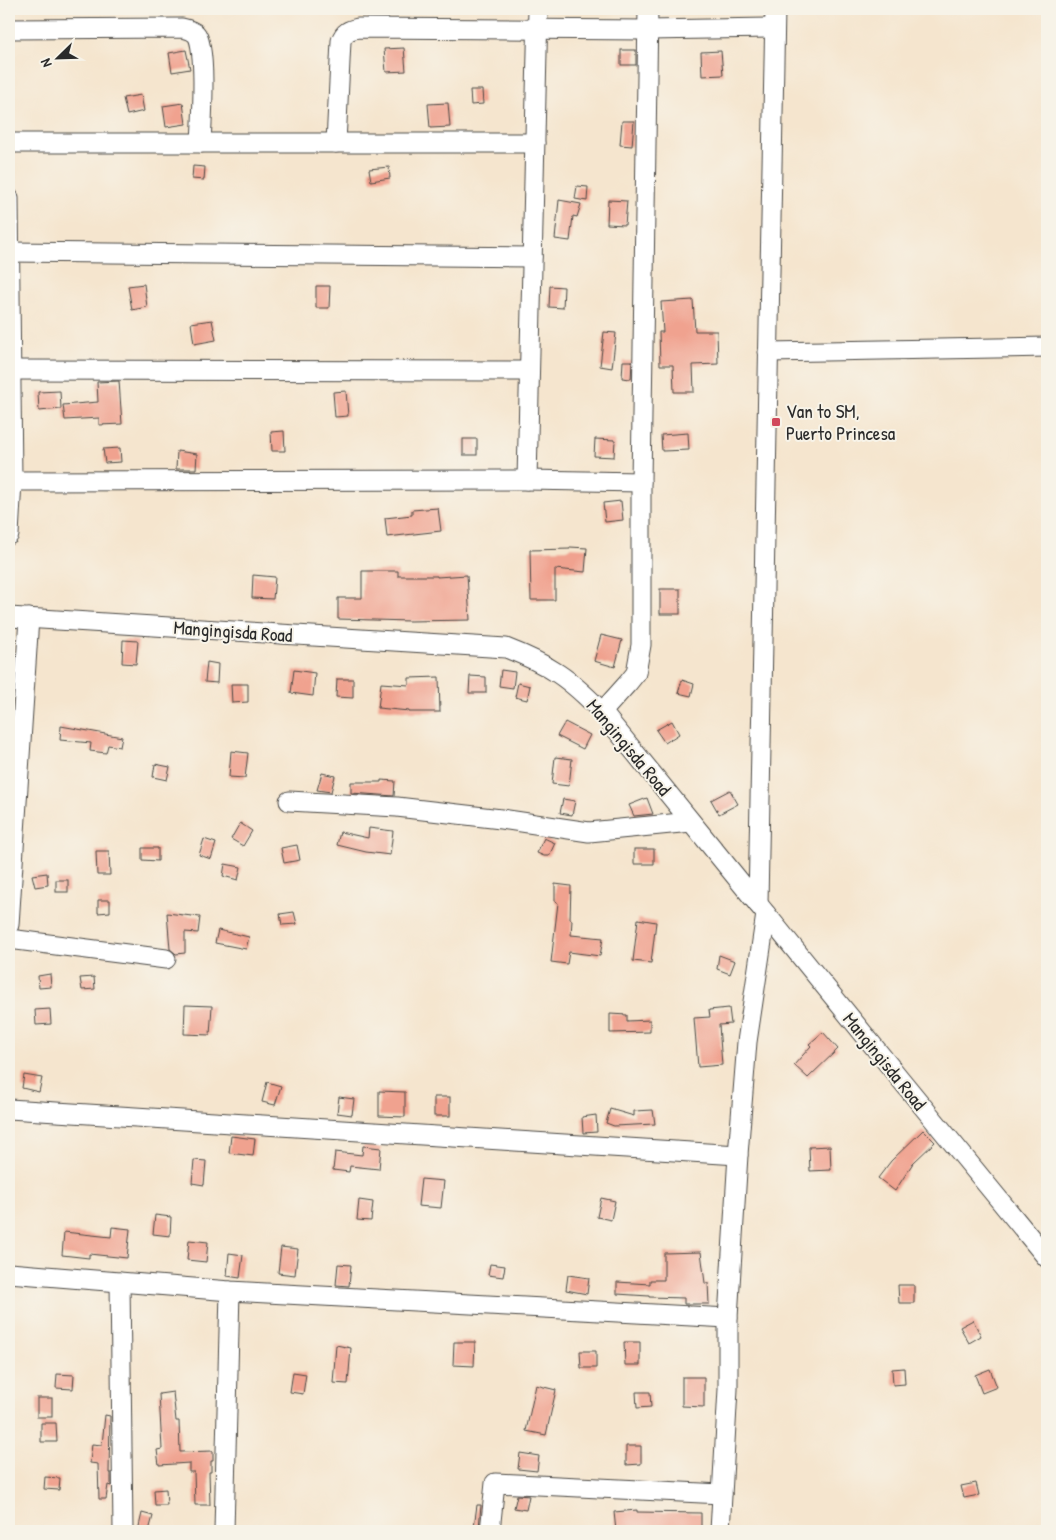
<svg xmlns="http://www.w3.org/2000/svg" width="1056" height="1540" font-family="'Patrick Hand',sans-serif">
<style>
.building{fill:#f0a28f}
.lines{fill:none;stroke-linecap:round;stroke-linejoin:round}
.minor-casing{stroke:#494743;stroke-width:21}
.minor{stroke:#fff;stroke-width:19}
.poi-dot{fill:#d1495b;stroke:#f7f3e8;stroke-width:2}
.labels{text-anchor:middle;stroke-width:4;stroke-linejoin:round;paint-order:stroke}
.poi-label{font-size:19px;fill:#2b2b2b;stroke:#f7f3e8;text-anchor:start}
.street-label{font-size:19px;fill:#2b2b2b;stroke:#f7f3e8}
</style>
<rect width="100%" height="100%" fill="#f7f3e8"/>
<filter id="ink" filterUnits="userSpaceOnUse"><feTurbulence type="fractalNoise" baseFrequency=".02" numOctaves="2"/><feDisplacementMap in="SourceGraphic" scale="10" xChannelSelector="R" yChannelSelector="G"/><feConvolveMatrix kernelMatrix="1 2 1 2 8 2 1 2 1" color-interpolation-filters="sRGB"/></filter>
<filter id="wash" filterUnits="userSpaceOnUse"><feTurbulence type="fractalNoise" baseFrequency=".0096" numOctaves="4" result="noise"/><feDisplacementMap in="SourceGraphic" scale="20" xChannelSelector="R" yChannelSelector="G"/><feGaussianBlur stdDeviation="1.12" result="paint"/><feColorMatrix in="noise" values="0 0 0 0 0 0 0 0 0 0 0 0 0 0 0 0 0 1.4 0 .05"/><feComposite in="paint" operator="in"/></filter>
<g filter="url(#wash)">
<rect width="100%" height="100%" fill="#f5e5ce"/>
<g id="blocks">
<g class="building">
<path d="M404 48 406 71 386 72 384 49Z"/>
<path d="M186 50 190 69 172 72 169 53Z"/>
<rect x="621" y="50" width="15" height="15"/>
<path d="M721 51 723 75 702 76 701 52Z"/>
<path d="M470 90H482L483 104 471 105Z"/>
<path d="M141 95 144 111 127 115 123 98Z"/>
<path d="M183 103 186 124 166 127 163 106Z"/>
<path d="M448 103 450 127 430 128 428 104Z"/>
<path d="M622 121H634L632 146 620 145Z"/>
<path d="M193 166 205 167 204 180 192 179Z"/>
<path d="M389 167 390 178 371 181 369 169Z"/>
<path d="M577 186 588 187 587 201 575 199Z"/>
<path d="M559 200 581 204 577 217 573 216 570 241 555 239Z"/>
<path d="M608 200 627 201 625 225 607 224Z"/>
<path d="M144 284 147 307 132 310 128 286Z"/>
<path d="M316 286H330L329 308H316Z"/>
<path d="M550 286 564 287 563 308 549 307Z"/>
<path d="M693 300 695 331H717L718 364 693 365 694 392H674L673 365H660L659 332H663L661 302Z"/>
<path d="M212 320 216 340 194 344 191 323Z"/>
<path d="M604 332 616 333 612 368 600 366Z"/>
<path d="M623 361H632L631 379 622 378Z"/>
<path d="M119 381 122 424 99 425V418L65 420 63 405 98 402 97 382Z"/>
<path d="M60 391 61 409 39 411 38 392Z"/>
<path d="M346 391 348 416 335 417 333 392Z"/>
<path d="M284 431 285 451H272L271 432Z"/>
<path d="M688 433 689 450 662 451 661 435Z"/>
<rect x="463" y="439" width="14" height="16"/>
<path d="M595 439 615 440 614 457 594 456Z"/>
<path d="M120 448 121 462 105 463 103 449Z"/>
<path d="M177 451 197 454 196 469H176Z"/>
<path d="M621 501 623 520 605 522 603 503Z"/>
<path d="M438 508 441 531 387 537 385 518 412 515V510Z"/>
<path d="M570 547 587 548 585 572 555 569V600H531L530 550 570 549Z"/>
<path d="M362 571H398V576H437V577L467 575 470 620 410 621 338 619V598H362Z"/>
<path d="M253 575 275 577 273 599 252 598Z"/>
<rect x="660" y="589" width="20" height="25"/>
<path d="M601 635 622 640 615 667 594 661Z"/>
<path d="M123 640 138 641 136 664 122 663Z"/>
<path d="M207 662 218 664 217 683 205 682Z"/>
<path d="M294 670 315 673 313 696 291 693Z"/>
<path d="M501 670 515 672 513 688 499 686Z"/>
<path d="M470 676 486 677V693H469Z"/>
<path d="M439 677 440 712H409V711L378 708 381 683 409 685V678Z"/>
<path d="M337 679H353V698L336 697Z"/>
<path d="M682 680 694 684 691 696 678 693Z"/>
<path d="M518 683 530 686 527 700 515 697Z"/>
<path d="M231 684H248V702L232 703Z"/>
<path d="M672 721 679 734 665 743 656 730Z"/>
<path d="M565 722 590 735 583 749 557 736Z"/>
<path d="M61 726 122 737 120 747 108 745 106 753 90 751 91 743 60 740Z"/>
<path d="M231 751 248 753 245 778 229 777Z"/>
<path d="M555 757 572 759 569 786 552 784Z"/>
<path d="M155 764 170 767 167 780 153 777Z"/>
<path d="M322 773 335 776 331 792 317 790Z"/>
<path d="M381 780 395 781 394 796 351 793V782H381Z"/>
<path d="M730 790 738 804 719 814 711 800Z"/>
<path d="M647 798 653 814 634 816 629 805Z"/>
<path d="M563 799 575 801 572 815 560 813Z"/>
<path d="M240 823 252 831 243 846 231 839Z"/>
<path d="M369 828 393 831 390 855 366 852 337 845 340 832 368 838Z"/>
<path d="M544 838 555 843 549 856H544L537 853Z"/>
<path d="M204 839 216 843 211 859 199 855Z"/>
<path d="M297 845 300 860 284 863 281 848Z"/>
<path d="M142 848H158V861L142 860Z"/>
<rect x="634" y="849" width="20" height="15"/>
<path d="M96 851H109L110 875H97Z"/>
<path d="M225 864 241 867 238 880 223 876Z"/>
<path d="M47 873 48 885 35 887 32 875Z"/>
<rect x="56" y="880" width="12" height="12"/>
<path d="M555 884 571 886 570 919 572 920 571 935 603 938 600 956 569 952 567 964 551 962 558 903 555 902Z"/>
<path d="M98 900H110V912L98 913Z"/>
<path d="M294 912 297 924 282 925 280 914Z"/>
<path d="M167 913 200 917 198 933 185 932V953L176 954 170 949Z"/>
<path d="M638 919 656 922 651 963 633 961Z"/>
<path d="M218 930 249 937 246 949 215 943Z"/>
<path d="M719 955 735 961 730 974 717 969Z"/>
<path d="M50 974 51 987 39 988 38 976Z"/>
<path d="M94 977 95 989 82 990 80 978Z"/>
<path d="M185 1005 212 1006 210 1035 184 1034Z"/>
<path d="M729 1008 731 1024 719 1025 722 1065 698 1067 694 1018 710 1017 709 1010Z"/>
<path d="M50 1009 51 1024 36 1025 35 1010Z"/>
<path d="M610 1014 627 1015V1021L650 1020V1032L610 1033Z"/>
<path d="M823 1032 838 1049 808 1078 794 1065 811 1046 809 1044Z"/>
<path d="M24 1075 42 1078 39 1092 22 1088Z"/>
<path d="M267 1082 281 1086 275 1105 262 1102Z"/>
<path d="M379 1091 405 1092V1117L379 1116Z"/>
<path d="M339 1097 354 1099 352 1115 337 1113Z"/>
<rect x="434" y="1097" width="16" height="19"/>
<path d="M610 1109 634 1116V1111L653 1110 655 1124 614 1126 606 1123Z"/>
<path d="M596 1115 597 1132 583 1133 582 1117Z"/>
<path d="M923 1130 935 1142 913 1163 895 1191 878 1178 891 1161Z"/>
<path d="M231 1136 255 1139 253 1156 229 1153Z"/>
<path d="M363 1146 381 1148 379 1169 350 1166 349 1172 333 1170 335 1152 362 1155Z"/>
<path d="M830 1146 831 1170 810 1171 809 1147Z"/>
<path d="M194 1160 206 1161 204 1185 192 1183Z"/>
<path d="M421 1179 444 1181 441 1208 418 1206Z"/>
<path d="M601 1198 615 1201 611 1220 597 1217Z"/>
<path d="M359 1200 373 1202 371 1221 357 1220Z"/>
<path d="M155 1215 171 1217 170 1236 153 1234Z"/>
<path d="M112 1227 130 1229 127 1258 89 1254V1258L62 1255 64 1232 111 1237Z"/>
<path d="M189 1240 208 1242 206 1262 187 1260Z"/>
<path d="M281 1247 298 1249 295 1275 278 1273Z"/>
<path d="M701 1252 705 1283H708L709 1304H684V1298L649 1297V1296L617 1294V1282L650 1284V1280H664V1253Z"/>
<path d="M229 1253 243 1255 240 1278 227 1276Z"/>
<path d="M338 1264 351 1265 349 1286 336 1285Z"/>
<path d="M490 1264 505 1266 503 1277 488 1275Z"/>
<path d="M568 1275 589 1278 587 1294 566 1290Z"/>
<path d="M898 1285H914V1303H899Z"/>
<path d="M973 1320 981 1336 969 1343 960 1327Z"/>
<path d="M454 1342H475L474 1366 453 1365Z"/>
<path d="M624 1342H640V1365H625Z"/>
<path d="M336 1345 351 1348 348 1384 333 1383Z"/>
<path d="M580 1351H596V1368H581Z"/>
<path d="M904 1368 905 1384 893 1385 892 1369Z"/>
<path d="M990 1369 997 1387 982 1393 975 1375Z"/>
<path d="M293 1372 306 1374 303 1394 290 1392Z"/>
<path d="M57 1374 74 1375 73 1389 56 1388Z"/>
<path d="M682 1377H704V1407L682 1406Z"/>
<path d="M536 1385 556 1390 546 1435 526 1431Z"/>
<path d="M173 1392 176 1421H179L180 1452 213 1451V1461H211V1472H209L210 1505H195L194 1472H189V1463L159 1465 157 1450 162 1449 159 1394Z"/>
<path d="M636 1392H650L651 1407 637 1408Z"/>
<rect x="37" y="1398" width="15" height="19"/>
<path d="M105 1415 110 1416 109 1473H111V1486L108 1485 106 1499H99L98 1464 90 1463 92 1444 102 1445Z"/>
<path d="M41 1423H56L57 1442H41Z"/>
<path d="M626 1446H641V1464L626 1465Z"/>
<path d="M520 1453 539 1456 537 1471 518 1469Z"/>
<path d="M45 1477 60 1478 59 1490 44 1489Z"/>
<path d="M976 1483 979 1495 964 1498 961 1486Z"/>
<path d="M166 1489 167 1505H155L154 1490Z"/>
<path d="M517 1495 529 1496 526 1510 514 1508Z"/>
<path d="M477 1505H481L479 1528 474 1527Z"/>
<path d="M637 1510V1512L701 1513V1531H616L614 1512Z"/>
<path d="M142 1513 153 1516 149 1531H138Z"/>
</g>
</g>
</g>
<g filter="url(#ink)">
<use href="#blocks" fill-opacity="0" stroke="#494743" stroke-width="1"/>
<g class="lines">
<defs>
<g id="minor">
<path d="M9 29 182 28C187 29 192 30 196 34 207 45 202 124 201 143"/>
<path d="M9 143H535"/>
<path d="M336 143 341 41C344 32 349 30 358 28L648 30 774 28"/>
<path d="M9 198 12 481 9 535"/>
<path d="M9 252 532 257"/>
<path d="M768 352 1047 347"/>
<path d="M11 370 529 371"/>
<path d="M527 480 538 9"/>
<path d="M12 481 527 480 641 482"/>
<path d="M9 617 506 648C550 665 569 678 602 712L901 1080 1047 1258"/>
<path d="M602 712 628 683 636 673 641 645V482L648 9"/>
<path d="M289 801 397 807 501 819 589 832 691 822"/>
<path d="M758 904 775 9"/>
<path d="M9 925 29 618"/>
<path d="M9 939 166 959"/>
<path d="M9 1109 738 1155"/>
<path d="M9 1273 230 1291 728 1318"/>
<path d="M120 1282 123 1531"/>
<path d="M224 1531 230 1291"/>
<path d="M490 1531 495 1483 722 1494"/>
<path d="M720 1531 728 1389V1318L738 1155 747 1042 766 914"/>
</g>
</defs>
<use href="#minor" class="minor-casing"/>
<use href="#minor" class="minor"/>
</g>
</g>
<rect class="poi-dot" x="771" y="417" width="10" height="10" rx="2.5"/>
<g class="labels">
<g class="poi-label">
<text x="786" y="418">Van to SM,<tspan x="786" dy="22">Puerto Princesa</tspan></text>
</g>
<g class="street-label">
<text transform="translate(233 631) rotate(4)" y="7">Mangingisda Road</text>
<text transform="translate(629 747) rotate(50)" y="7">Mangingisda Road</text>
<text transform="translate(885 1061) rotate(51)" y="7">Mangingisda Road</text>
</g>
</g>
<rect width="1056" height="1540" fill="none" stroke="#f7f3e8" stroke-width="30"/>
<g transform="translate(58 58) rotate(247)" stroke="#f7f3e8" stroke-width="4" paint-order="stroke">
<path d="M0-4L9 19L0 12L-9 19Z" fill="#2b2b2b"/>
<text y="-8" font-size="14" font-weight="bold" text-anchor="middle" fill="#2b2b2b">N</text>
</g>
</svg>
